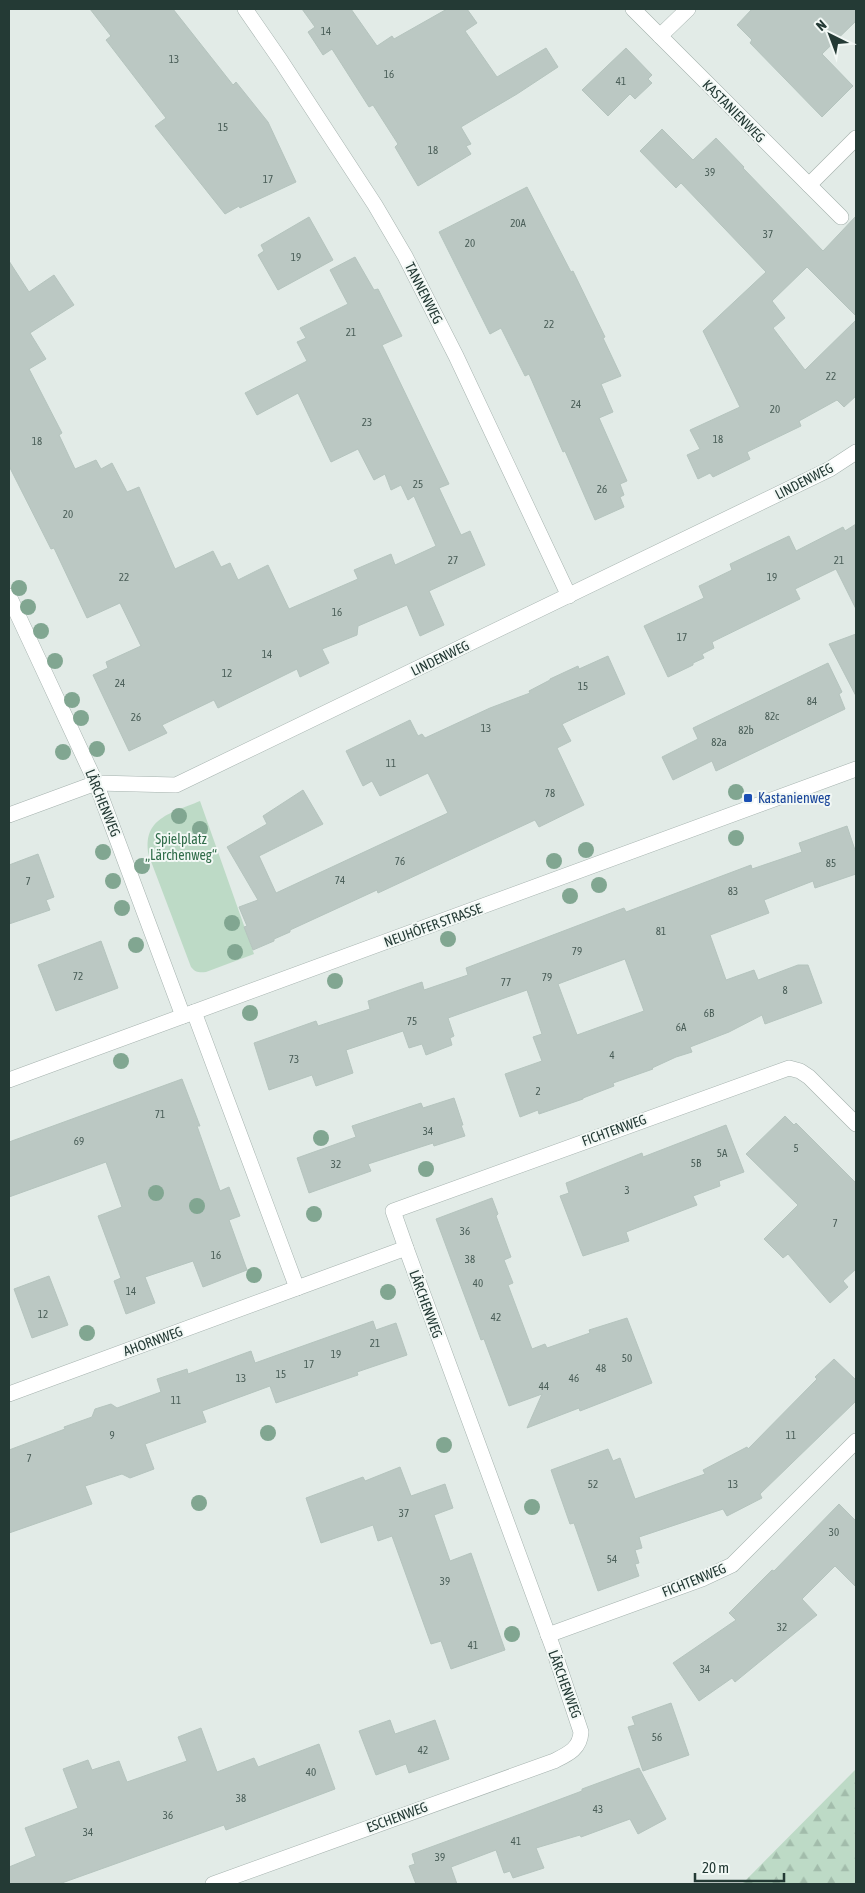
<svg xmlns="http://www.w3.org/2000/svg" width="865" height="1893" font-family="'Asap Condensed',sans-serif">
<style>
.green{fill:#bddac6}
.forest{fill:url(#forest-firs)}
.building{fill:#bbc8c3;stroke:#b5c4be;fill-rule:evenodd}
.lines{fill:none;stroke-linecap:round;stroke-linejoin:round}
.minor-casing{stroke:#a5b2ae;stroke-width:16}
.minor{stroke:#fff;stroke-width:15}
.tree{fill:#81a691}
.transit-dot{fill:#1a4fb4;stroke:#f2f8f5;stroke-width:2}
.labels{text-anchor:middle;stroke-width:4;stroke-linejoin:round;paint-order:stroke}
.number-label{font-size:11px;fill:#4a5e58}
.street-label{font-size:14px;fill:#243a35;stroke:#f2f8f5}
.transit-label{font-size:14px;fill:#164399;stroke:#f2f8f5;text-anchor:start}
.park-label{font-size:14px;fill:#316d4a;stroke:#f2f8f5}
</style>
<defs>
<pattern id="forest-firs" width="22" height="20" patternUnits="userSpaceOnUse" patternTransform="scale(1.25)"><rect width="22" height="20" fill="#bddac6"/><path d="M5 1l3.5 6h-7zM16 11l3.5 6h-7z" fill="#a2bcab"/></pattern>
</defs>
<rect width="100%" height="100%" fill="#e2ebe7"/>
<path class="green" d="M200 801 254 954 206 972C199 973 195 972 191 967L149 856C141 818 172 813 200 801Z"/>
<path class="forest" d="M856 1769V1884H742Z"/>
<g class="building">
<path d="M90 9H173L233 85 236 82 268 122 296 182 240 208 239 206 225 214 155 126 166 118 106 40 111 36Z"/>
<path d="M302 9H351L377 46 392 36 394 39 447 9H467L477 23 465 31 497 77 546 48 558 67 517 94 461 127 471 144 466 146 471 154 418 186 395 147 398 144 373 105 369 107 332 49 323 55 308 32 315 27Z"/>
<path d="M752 9H856V21L822 54 853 86 822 117 750 43 752 40 737 25Z"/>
<path d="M626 48 652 75 648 79 652 83 635 99 630 94 608 116 582 90Z"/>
<path d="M662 129 693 160 716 138 744 167 743 168 823 251 856 216V316L807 267 772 301 785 318 773 328 805 370 856 320V396L844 407 837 400 799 421 801 426 747 452 750 459 713 477 710 473 698 479 687 455 700 449 690 430 740 407 703 331 766 272 681 183 676 188 640 151Z"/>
<path d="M527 187 571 272 573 271 605 337 603 338 621 376 601 384 613 412 599 418 627 481 620 484 624 495 620 497 624 507 595 520 565 451 563 452 529 374 525 376 501 328 490 334 439 232Z"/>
<path d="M309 217 333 260 278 290 258 255 264 251 261 245Z"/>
<path d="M355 257 374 290 378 289 402 336 382 345 449 484 439 488 461 535 470 531 485 565 429 591 444 625 420 636 407 605 358 626 357 635 322 649 329 663 300 677 297 669 218 708 214 700 162 725 167 733 129 751 93 675 108 668 106 662 141 646 120 603 87 618 54 548 51 549 9 466V261L29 292 54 275 74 305 30 333 46 359 29 369 62 433 59 435 75 469 96 460 101 469 112 463 127 492 139 487 175 569 213 551 221 567 230 563 238 580 268 565 289 609 358 579 354 570 391 554 395 565 436 546 414 496 408 500 401 485 391 490 385 474 374 480 358 449 331 462 298 393 257 415 245 393 307 361 297 342 306 338 300 328 348 304 330 270Z"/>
<path d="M856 524V609L836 569 795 589 800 599 712 642 714 648 702 654 704 658 693 663V665L668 677 644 626 704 598 699 586 732 570 730 564 789 536 796 551 843 527 845 531Z"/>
<path d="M856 634V696L829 644Z"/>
<path d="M608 656 625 694 562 724 571 741 557 748 584 805 539 827 535 820 378 893 377 890 290 930V932L274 939V941L253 950 244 927 247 926 239 907 258 900 227 847 267 824 263 816 303 790 323 824 259 856 276 893 448 813 428 773 380 796 372 781 363 786 346 751 410 720 418 736 422 734 425 738 490 708 530 693 529 691 550 680V679L578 666 579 669Z"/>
<path d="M828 663 842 692 839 694 845 709 716 771 712 761 673 780 662 757 698 739 693 728Z"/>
<path d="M847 826 856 853V874L815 888 813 881 764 900 769 913 710 935 726 980 754 970 758 980 798 965H808L822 1003 765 1024 762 1015 729 1032 690 1047 692 1052 676 1057 652 1068 653 1069 613 1083 614 1086 583 1098V1099L539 1114 538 1110 520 1117 505 1074 542 1061 533 1037 542 1034 527 990 448 1018 454 1036 450 1038 452 1045 426 1055 422 1044 409 1048 403 1031 346 1050 353 1073 316 1086 312 1075 269 1090 254 1043 316 1021 318 1026 370 1009 368 1001 422 982 424 990 468 975 466 968 624 908 626 912 751 865 752 869 802 852 799 843ZM625 959 644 1011 577 1035 558 984Z"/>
<path d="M38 854 54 897 46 900 50 910 9 924V865Z"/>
<path d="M101 941 118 988 56 1011 38 965Z"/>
<path d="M182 1079 200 1126H197L220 1191 229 1187 240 1216 229 1220 247 1270 203 1287 193 1261 145 1277 155 1303 126 1314 114 1281 121 1278 98 1216 122 1207 106 1162 9 1197V1142Z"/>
<path d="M454 1098 463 1125H461L465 1136 434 1146 433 1143 368 1164 371 1171 309 1193 297 1158 356 1137 352 1126 421 1103 423 1108Z"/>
<path d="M785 1116 794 1125 796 1123 856 1183V1269L843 1281 848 1287 830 1303 788 1254 783 1258 764 1239 798 1205 746 1154Z"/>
<path d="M726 1125 744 1172 719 1181 720 1186 693 1196 697 1205 626 1232 629 1241 583 1256 560 1196 569 1193 566 1183 642 1153 643 1157Z"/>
<path d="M492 1198 498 1214 496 1216 511 1257 504 1260 513 1283 508 1285 532 1349 545 1344 547 1348 590 1333 589 1330 627 1318 652 1383 580 1411 579 1408 527 1428 542 1394 509 1406 484 1339 481 1340 436 1219Z"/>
<path d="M49 1276 68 1325 32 1338 14 1289Z"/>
<path d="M373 1321 376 1330 396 1323 407 1355 357 1372 358 1375 276 1403 270 1386 202 1411 206 1422 145 1444 154 1469 130 1478 122 1474 85 1486 92 1504 9 1533V1450L65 1429 64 1427 92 1417 95 1409 111 1404 117 1408 161 1392 157 1379 187 1369 188 1374 251 1351 255 1363Z"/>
<path d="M834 1359 856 1380V1401L760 1494 762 1498 727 1516 723 1509 639 1537 642 1548 635 1550 639 1563 635 1564 639 1576 598 1591 574 1523 570 1524 551 1470 608 1449 613 1461 620 1458 635 1499 705 1474 703 1470 747 1447 748 1449 817 1379 815 1377Z"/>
<path d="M400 1467 411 1496 445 1484 453 1508 434 1515 450 1561 471 1553 505 1650 451 1669 441 1641 431 1644 392 1536 378 1541 373 1525 321 1543 306 1498 363 1477 365 1481Z"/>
<path d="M839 1504 856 1521V1587L835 1566 802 1599 817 1615 735 1682 732 1678 699 1701 673 1663 736 1620 729 1613 772 1570 774 1571Z"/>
<path d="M671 1703 689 1755 643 1771 628 1727 635 1725 632 1717Z"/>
<path d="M390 1720 395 1734 435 1720 449 1759 409 1773 406 1764 376 1775 359 1731Z"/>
<path d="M201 1728 217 1772 254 1758 258 1767 319 1744 335 1789 226 1830 224 1825 59 1884H9V1867L36 1856 25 1828 78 1808 63 1769 88 1760 92 1770 119 1761 127 1782 187 1761 178 1737Z"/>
<path d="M639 1768 666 1819 638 1834 630 1819 581 1837 580 1835 536 1848 544 1868 513 1878 510 1871 504 1873 496 1850 451 1867 457 1884H416L409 1866 415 1864 412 1854 526 1812 582 1791V1789Z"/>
</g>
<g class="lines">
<defs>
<g id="minor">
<path d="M245 9 281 61 375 205 405 256 456 356 569 596"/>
<path d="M633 9 841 217"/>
<path d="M660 36 688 9"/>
<path d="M809 185 856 138"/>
<path d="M9 596 96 783 183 1016"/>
<path d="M9 815 96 783 176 785 830 469 856 452"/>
<path d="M194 1012 297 1288 406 1248 553 1648 581 1732C580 1749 568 1754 554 1761L213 1884"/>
<path d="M9 1080 856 769"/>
<path d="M406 1248 393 1211 789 1068 800 1071 809 1077 856 1124"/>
<path d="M9 1394 297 1288"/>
<path d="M548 1635 702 1579 732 1565 856 1441"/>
</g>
</defs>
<use href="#minor" class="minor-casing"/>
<use href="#minor" class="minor"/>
</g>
<g class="tree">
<circle cx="19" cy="588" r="8"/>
<circle cx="28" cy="607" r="8"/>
<circle cx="41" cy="631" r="8"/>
<circle cx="55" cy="661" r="8"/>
<circle cx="72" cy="700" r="8"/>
<circle cx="81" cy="718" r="8"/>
<circle cx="97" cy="749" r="8"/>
<circle cx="63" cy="752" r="8"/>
<circle cx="736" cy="792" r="8"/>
<circle cx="179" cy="816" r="8"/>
<circle cx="200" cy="829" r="8"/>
<circle cx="736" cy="838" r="8"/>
<circle cx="586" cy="850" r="8"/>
<circle cx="103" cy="852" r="8"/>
<circle cx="554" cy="861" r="8"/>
<circle cx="142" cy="866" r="8"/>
<circle cx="113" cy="881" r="8"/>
<circle cx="599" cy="885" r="8"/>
<circle cx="570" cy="896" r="8"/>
<circle cx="122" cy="908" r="8"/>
<circle cx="232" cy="923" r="8"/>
<circle cx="448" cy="939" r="8"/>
<circle cx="136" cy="945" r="8"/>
<circle cx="235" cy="952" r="8"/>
<circle cx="335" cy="981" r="8"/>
<circle cx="250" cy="1013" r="8"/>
<circle cx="121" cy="1061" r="8"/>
<circle cx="321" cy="1138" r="8"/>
<circle cx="426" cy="1169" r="8"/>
<circle cx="156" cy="1193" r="8"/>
<circle cx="197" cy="1206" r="8"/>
<circle cx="314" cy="1214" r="8"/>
<circle cx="254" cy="1275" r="8"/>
<circle cx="388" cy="1292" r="8"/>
<circle cx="87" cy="1333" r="8"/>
<circle cx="268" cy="1433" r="8"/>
<circle cx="444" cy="1445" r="8"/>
<circle cx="199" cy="1503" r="8"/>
<circle cx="532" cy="1507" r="8"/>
<circle cx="512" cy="1634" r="8"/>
</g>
<rect class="transit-dot" x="743" y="793" width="10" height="10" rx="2.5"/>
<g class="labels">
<g class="number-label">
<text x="326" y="35">14</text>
<text x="174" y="63">13</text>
<text x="389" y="78">16</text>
<text x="621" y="85">41</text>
<text x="223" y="131">15</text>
<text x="433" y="154">18</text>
<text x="710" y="176">39</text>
<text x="268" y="183">17</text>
<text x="518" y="227">20A</text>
<text x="768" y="238">37</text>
<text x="470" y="247">20</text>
<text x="296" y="261">19</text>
<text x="549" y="328">22</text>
<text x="351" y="336">21</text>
<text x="831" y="380">22</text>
<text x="576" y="408">24</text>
<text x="775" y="413">20</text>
<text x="367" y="426">23</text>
<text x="718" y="443">18</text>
<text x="37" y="445">18</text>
<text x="418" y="488">25</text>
<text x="602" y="493">26</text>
<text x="68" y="518">20</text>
<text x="453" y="564">27</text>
<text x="839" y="564">21</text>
<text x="124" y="581">22</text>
<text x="772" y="581">19</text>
<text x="337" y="616">16</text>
<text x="682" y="641">17</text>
<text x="267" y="658">14</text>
<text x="227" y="677">12</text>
<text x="120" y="687">24</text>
<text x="583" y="690">15</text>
<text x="812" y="705">84</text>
<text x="772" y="720">82c</text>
<text x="136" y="721">26</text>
<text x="486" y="732">13</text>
<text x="746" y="734">82b</text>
<text x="719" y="746">82a</text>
<text x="391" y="767">11</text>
<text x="550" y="797">78</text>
<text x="400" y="865">76</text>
<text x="831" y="867">85</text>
<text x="340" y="884">74</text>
<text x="28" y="885">7</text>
<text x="733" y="895">83</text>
<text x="661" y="935">81</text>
<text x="577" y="955">79</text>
<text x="78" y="980">72</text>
<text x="547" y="981">79</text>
<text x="506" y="986">77</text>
<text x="785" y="994">8</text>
<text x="709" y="1017">6B</text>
<text x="412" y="1025">75</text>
<text x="681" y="1031">6A</text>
<text x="612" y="1059">4</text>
<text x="294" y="1063">73</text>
<text x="538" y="1095">2</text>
<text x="160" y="1118">71</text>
<text x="428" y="1135">34</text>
<text x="79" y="1145">69</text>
<text x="796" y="1152">5</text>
<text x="722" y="1157">5A</text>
<text x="696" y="1167">5B</text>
<text x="336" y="1168">32</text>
<text x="627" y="1194">3</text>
<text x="835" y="1227">7</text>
<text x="465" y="1235">36</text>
<text x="216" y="1259">16</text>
<text x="470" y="1263">38</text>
<text x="478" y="1287">40</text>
<text x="131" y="1295">14</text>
<text x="43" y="1318">12</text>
<text x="496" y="1321">42</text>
<text x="375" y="1347">21</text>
<text x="336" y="1358">19</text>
<text x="627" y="1362">50</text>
<text x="309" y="1368">17</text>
<text x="601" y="1372">48</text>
<text x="281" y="1378">15</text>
<text x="241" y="1382">13</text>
<text x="574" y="1382">46</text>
<text x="544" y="1390">44</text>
<text x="176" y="1404">11</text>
<text x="112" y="1439">9</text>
<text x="791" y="1439">11</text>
<text x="29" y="1462">7</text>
<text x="593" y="1488">52</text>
<text x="733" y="1488">13</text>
<text x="404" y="1517">37</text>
<text x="834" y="1536">30</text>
<text x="612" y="1563">54</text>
<text x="445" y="1585">39</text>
<text x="782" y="1631">32</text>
<text x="473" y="1649">41</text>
<text x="705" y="1673">34</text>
<text x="657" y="1741">56</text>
<text x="423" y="1754">42</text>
<text x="311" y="1776">40</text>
<text x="241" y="1802">38</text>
<text x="598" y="1813">43</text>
<text x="168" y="1819">36</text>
<text x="88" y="1836">34</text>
<text x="516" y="1845">41</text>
<text x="440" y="1861">39</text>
</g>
<g class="street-label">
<text transform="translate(734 111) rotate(45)" y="5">KASTANIENWEG</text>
<text transform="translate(424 293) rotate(63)" y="5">TANNENWEG</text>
<text transform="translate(804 481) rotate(-27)" y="5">LINDENWEG</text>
<text transform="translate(440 658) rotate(-26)" y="5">LINDENWEG</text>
<text transform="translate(103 803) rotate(68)" y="5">LÄRCHENWEG</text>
<text transform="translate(433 925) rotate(-20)" y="5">NEUHÖFER STRASSE</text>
<text transform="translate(614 1130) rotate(-20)" y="5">FICHTENWEG</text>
<text transform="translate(426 1304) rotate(70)" y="5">LÄRCHENWEG</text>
<text transform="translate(153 1341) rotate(-20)" y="5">AHORNWEG</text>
<text transform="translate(694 1580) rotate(-22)" y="5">FICHTENWEG</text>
<text transform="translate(565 1684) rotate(70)" y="5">LÄRCHENWEG</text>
<text transform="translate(397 1817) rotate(-20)" y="5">ESCHENWEG</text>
</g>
<g class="transit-label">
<text x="758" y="803">Kastanienweg</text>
</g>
<g class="park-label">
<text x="181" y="844">Spielplatz<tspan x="181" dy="16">„Lärchenweg“</tspan></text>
</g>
</g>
<rect width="865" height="1893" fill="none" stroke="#243a35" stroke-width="20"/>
<g transform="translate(830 35) rotate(318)" stroke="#f2f8f5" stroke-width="4" paint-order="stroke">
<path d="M0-4L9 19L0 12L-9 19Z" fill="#243a35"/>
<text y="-8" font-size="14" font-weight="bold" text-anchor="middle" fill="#243a35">N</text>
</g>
<path d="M695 1873v8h89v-8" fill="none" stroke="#243a35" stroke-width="2.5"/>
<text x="702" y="1873" font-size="15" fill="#243a35" stroke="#f2f8f5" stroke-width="4" paint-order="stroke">20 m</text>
</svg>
